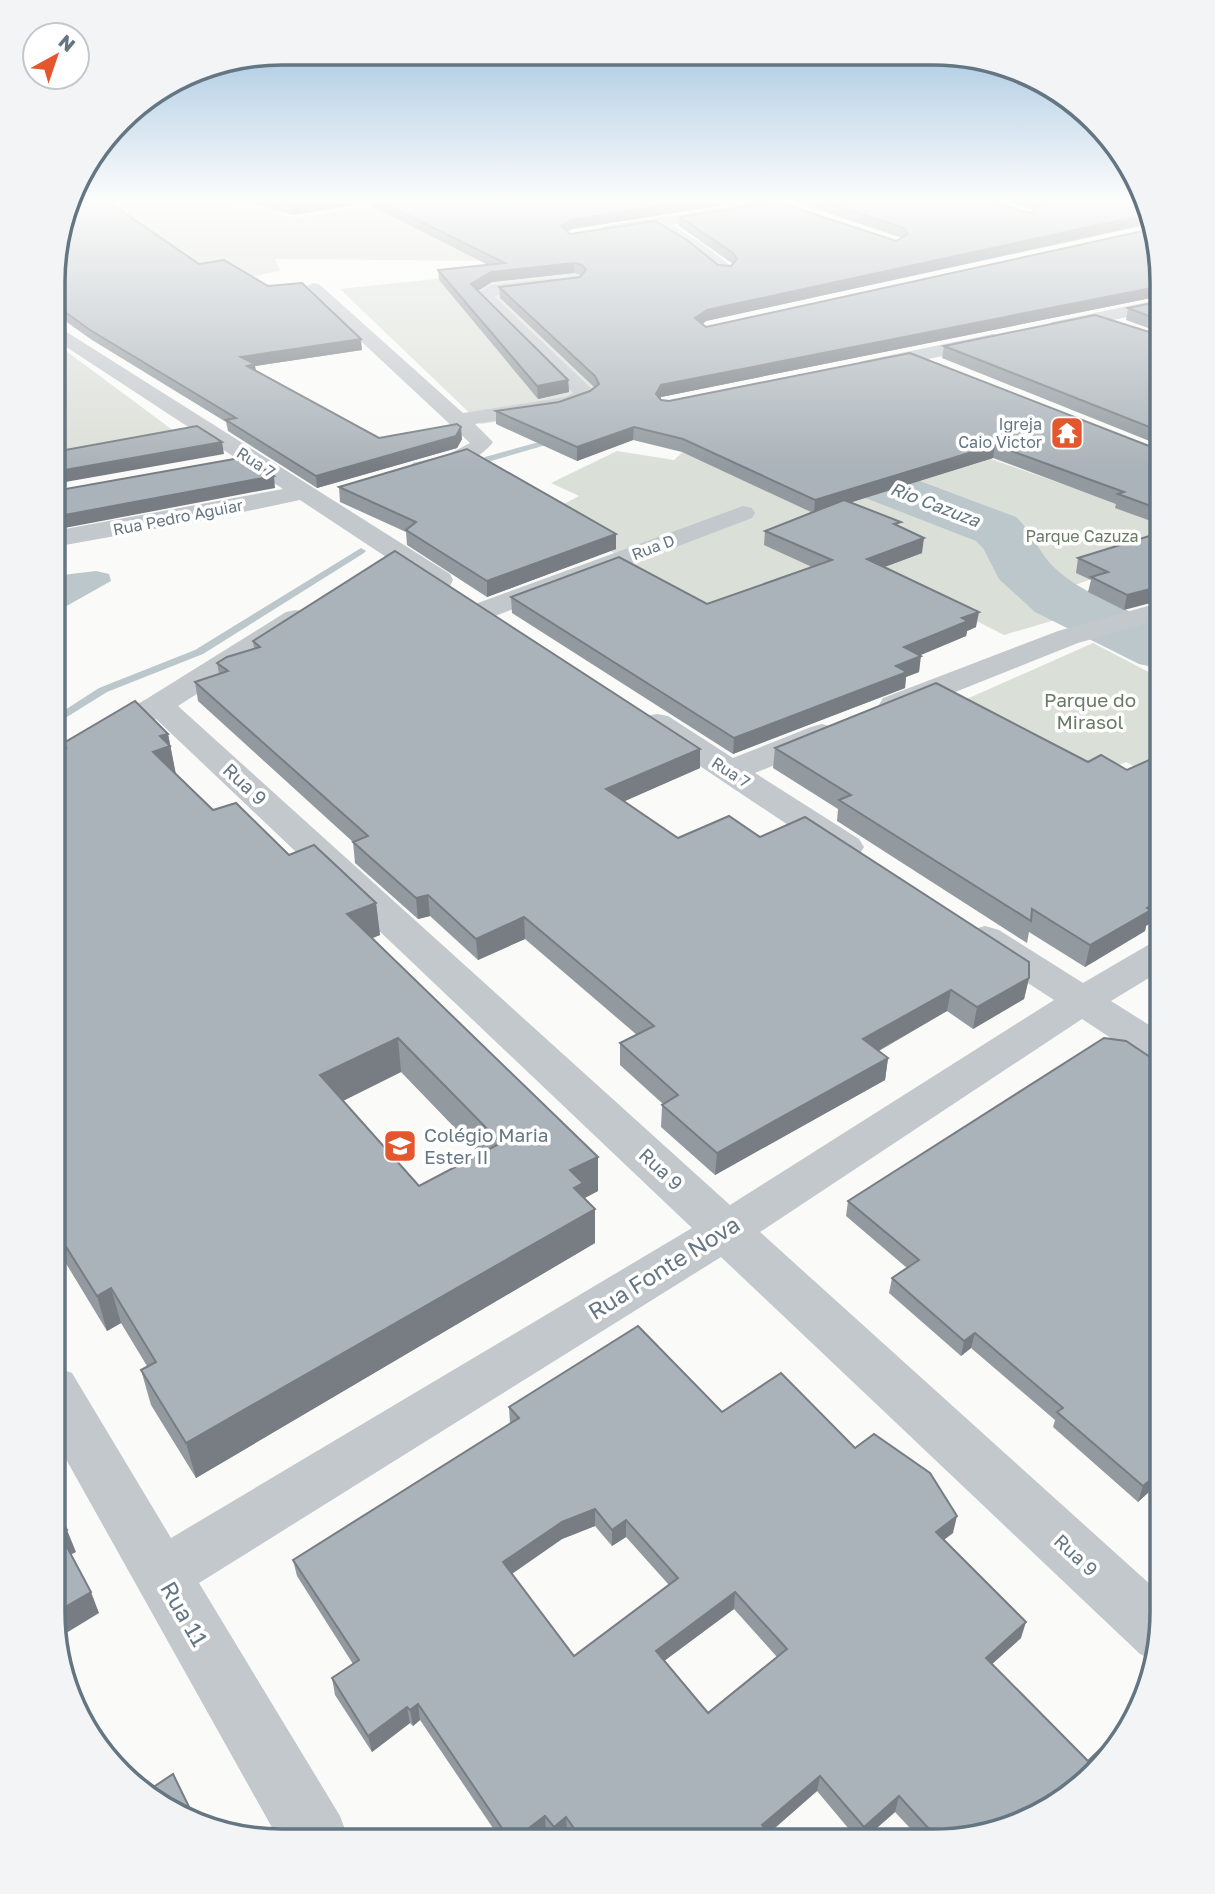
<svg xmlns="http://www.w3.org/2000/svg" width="1215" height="1894" font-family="'Golos Text',sans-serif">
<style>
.green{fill:#dadfd7}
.water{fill:#bbc7cb}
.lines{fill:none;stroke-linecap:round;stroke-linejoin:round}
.stream{fill:#bbc7cb;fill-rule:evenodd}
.river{fill:#bbc7cb;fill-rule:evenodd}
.street{fill:#c3c8cc;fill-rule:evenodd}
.wall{fill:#929a9f;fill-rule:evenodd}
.shaded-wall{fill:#777d82}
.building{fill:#aab3b9;stroke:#777d82;stroke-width:2;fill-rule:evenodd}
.labels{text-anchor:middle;stroke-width:7;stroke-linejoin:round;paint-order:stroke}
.far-poi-label{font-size:16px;fill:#657683;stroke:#fff;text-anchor:end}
.far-street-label{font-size:16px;fill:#657683;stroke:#fff}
.far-park-label{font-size:16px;fill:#687a64;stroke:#fff}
.far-water-label{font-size:18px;font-style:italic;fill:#60757c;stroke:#fff}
.park-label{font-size:19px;fill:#687a64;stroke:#fff}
.street-label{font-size:19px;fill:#657683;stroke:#fff}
.poi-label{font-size:19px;fill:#657683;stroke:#fff;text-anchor:start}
.near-street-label{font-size:23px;fill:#657683;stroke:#fff}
.rim{fill:none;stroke:#657683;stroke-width:3.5}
</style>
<rect width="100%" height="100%" fill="#fafaf8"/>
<g class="green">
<path d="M101 203H220L299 218 400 203 631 293 632 387 530 417 481 424 340 289 532 269 520 261 275 259 280 271 163 293Z"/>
<path d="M54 342 182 437 54 459Z"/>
<path d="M894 425 1162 519V553L1075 585 1001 527 806 452Z"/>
<path d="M690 445 822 469 962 522 1044 576 1075 614 1004 635 904 584 761 641 547 513 579 496 551 483 617 451 674 460Z"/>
<path d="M1093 643 1162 679V781L1126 762 1085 780 960 702Z"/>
</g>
<path class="water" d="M96 571 109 574 111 581 54 613V576Z"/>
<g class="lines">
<g class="stream">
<path d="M557 437H560V441L491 461 477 475 470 473 485 457Z"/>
<path d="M361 548 366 551 364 553 203 654 107 692 54 725V717L99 688 195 650Z"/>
</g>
<path class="river" d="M782 436 826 446 1016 517C1030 530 1034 542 1045 557 1069 590 1126 608 1162 626V669L1139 664 1035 612 999 579 983 548 976 541 791 469 764 462 756 451 764 440Z"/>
<g class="street">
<path d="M750 203H784L776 208 672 225 700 242 731 266 734 270 731 274H719L688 248 654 228 605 236 597 231 605 226Z"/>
<path d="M553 278 559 279 562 283 559 287 494 296 597 394 579 407 475 424 493 442C479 462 437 479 413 473L409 468 413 463 447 455 470 443 304 288 313 283 319 284 463 413 565 397 573 393 474 295 492 285Z"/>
<path d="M1162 299V309L1052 334 1042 328 1052 322Z"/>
<path d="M54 324 450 574 453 580 450 586 440 588 430 586 300 500 215 518 54 547V531L283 489 54 339Z"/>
<path d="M993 334 1000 336 1003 340 1000 344 867 372 860 370 857 366 860 362 867 360Z"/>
<path d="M743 506 752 508 755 513 752 518 495 616 485 618 475 616 471 610 475 604Z"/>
<path d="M1162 602V619L1078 643 905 712 894 714 883 712 879 705 883 698 1058 631Z"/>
<path d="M296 610 306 612 310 618 306 624 178 706 730 1205 1054 1000 971 946 966 938 971 930 985 926 999 930 1083 983 1148 945 1162 941V970L1111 1001 1162 1033V1066L1147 1062 1082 1019 760 1232 1162 1595V1628L1155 1661 1140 1654 721 1257 199 1583 340 1816 349 1840H279L53 1436V1366L72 1373 171 1538 692 1228 156 719 66 773 54 776V753L148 698 286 612Z"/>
<path d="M657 714 668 716 733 758 811 727 822 724 833 727 838 734 833 741 755 773 859 839 864 847 859 855 846 858 833 855 646 730 641 723 646 716Z"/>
</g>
</g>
<g class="wall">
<path d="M250 203H737L572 229 568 232 570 234 718 265 731 266 733 264 679 226 680 217 896 241 902 238 798 203H995L1030 213 1035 210 1010 203H1147L1151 224 706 321 703 324 706 327 1163 282 1162 297 1161 296 661 397 660 399 661 400 1162 451V525L1115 508 1116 504 993 458 851 502 900 527 922 553 884 567 976 627 967 631 966 636 920 655 919 672 906 677 905 688 733 754 512 613 511 597 707 604 812 567 764 545 765 531 811 512 682 452 633 440 577 461 496 424V411L559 402 590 391 594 387 500 298 499 287 580 277 581 275 574 273 492 282 478 291 568 380 569 392 538 399 439 280 438 270 488 265 366 203 293 215Z"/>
<path d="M54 252 199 264 362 350 255 366 256 370 379 438 462 439 457 448 317 488 228 431 226 422 92 340 54 313Z"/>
<path d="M1162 301V333L1126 320 1128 308Z"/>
<path d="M1162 336V446L942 358 944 346Z"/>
<path d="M339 487 616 534V549L487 597 407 545 406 532 340 502Z"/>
<path d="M1162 532 1124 610 1088 592 1091 580 1076 573 1078 558Z"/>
<path d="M1162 607V630L1152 625 1155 610Z"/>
<path d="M253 641 700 768 624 801 678 838 760 837 1029 978 1024 999 973 1029 947 1011 879 1051 888 1058 885 1080 715 1175 661 1127 662 1105 663 1104 620 1065V1043L637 1035 525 939 478 960 430 916 418 919 355 863 353 842 198 701 195 682 219 674 217 663 254 648Z"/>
<path d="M168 734 176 774 213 810 289 855 376 903 380 935 372 938 598 1157V1191L584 1198 595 1243 196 1478 151 1405 141 1370 147 1366 121 1323 107 1331 53 1242 54 752 63 749 62 744ZM401 1072 480 1154 419 1186 342 1101Z"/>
<path d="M775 748 1146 926 1145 931 1085 967 1029 932 1027 943 837 821 838 809 773 768Z"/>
<path d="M1104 1038 1162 1480 1138 1502 1053 1427 1055 1420 971 1348 961 1356 889 1293 892 1278 907 1268 846 1216 848 1201Z"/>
<path d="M509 1407 722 1412 855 1448 953 1533 943 1540 1021 1638 992 1664 1021 1824 934 1841H922L895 1812 862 1841H859L817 1791 769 1833 775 1841 573 1840 567 1833 557 1840H553L546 1831 534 1840H501L420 1720 413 1726 410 1723 372 1752 335 1695 332 1678 353 1664 297 1576 293 1560 510 1424ZM595 1526 612 1546 626 1537 669 1585 574 1656 512 1574 562 1539ZM734 1609 777 1657 708 1713 664 1661Z"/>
</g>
<g class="shaded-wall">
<path d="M310 203H366L293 215 292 206Z"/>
<path d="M678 203H737L572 229 562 236 561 226 571 220Z"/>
<path d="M1149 214 1150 223 706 321 695 329V318L707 310Z"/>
<path d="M574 263V273L492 282 471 295V284L491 272Z"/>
<path d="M1162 286 1161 296 661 397 656 406V394L661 385Z"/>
<path d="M361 339 362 350 255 366 256 375 241 357Z"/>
<path d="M568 380 569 392 538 399 537 386Z"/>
<path d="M461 427 462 439 457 448 317 488 316 476Z"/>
<path d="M634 427 633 440 577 461V447Z"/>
<path d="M222 442 224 454 54 484V472Z"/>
<path d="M995 445 993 458 814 514 815 500Z"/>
<path d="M274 476 275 488 54 530V517Z"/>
<path d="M616 534V549L487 597V581Z"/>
<path d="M924 538 922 553 866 574 867 559Z"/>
<path d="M1162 586V600L1124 610 1127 595Z"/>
<path d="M979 612 976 627 967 631 966 636 902 663 904 647 962 618Z"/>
<path d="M921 656 919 672 906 677 905 688 733 754 734 738Z"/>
<path d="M168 734 176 776 153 752 160 736Z"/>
<path d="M700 749V768L607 809 606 789Z"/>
<path d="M428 895 430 916 418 919 416 898Z"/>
<path d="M1162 898V916L1146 926 1145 931 1085 967 1090 945Z"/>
<path d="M376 903 380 935 351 947 347 914Z"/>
<path d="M524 917 525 939 478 960 476 939Z"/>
<path d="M1029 978 1024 999 973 1029 977 1007Z"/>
<path d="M951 990 947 1011 860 1061 863 1039Z"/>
<path d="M398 1038 401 1072 325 1110 320 1075Z"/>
<path d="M888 1058 885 1080 715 1175 717 1153Z"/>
<path d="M1162 1078V1089L1155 1083Z"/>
<path d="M598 1157V1191L583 1199 595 1209V1243L196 1478 186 1443 570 1170Z"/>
<path d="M111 1288 121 1323 107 1331 97 1296Z"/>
<path d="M975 1333 971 1348 961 1356 964 1341Z"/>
<path d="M1162 1470V1480L1138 1502 1143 1486Z"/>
<path d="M595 1509V1526L562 1539 504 1579 503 1562 562 1522Z"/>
<path d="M957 1516 953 1533 932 1549 936 1532Z"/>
<path d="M626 1520V1537L612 1546V1530Z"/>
<path d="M67 1530 76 1552 68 1556 60 1534Z"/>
<path d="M91 1592 99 1613 58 1638 53 1614Z"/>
<path d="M735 1592 734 1609 656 1667V1651Z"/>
<path d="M1026 1622 1021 1638 981 1674 986 1658Z"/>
<path d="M418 1704 420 1720 413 1726 410 1710Z"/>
<path d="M407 1707 410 1723 372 1752 368 1736Z"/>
<path d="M820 1776 817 1791 760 1841 762 1825Z"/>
<path d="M899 1796 895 1812 862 1841H861L864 1827Z"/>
<path d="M545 1816 546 1831 534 1840H513Z"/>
<path d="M566 1817 567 1833 557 1840H554V1827Z"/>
</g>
<g class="building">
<path d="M69 203H110L199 264 224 260 268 286 302 283 361 339 241 357 255 364 247 366 379 438 457 424 461 427 456 436 316 476 226 420 236 418 90 330 54 304V252Z"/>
<path d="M282 203H310L292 206Z"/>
<path d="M383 203H678L571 220 561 226 570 234 655 221 687 240 718 265 731 266 737 259 733 253 680 217 767 203H781L896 241 908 234 904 228 827 203H995L1030 213 1041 206 1039 203H1147L1149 214 707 310 695 318 706 327 1152 229 1162 286 661 385 656 394 661 400 669 401 910 353 1162 451V510L1118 494 1124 492 995 445 815 500 683 439 634 427 577 447 496 411 559 402 590 391 599 384 595 376 499 287 580 277 586 270 582 265 574 263 491 272 471 284 568 380 537 386 438 270 505 263Z"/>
<path d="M1162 301V321L1128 308Z"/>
<path d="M1095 315 1162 336V432L944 346Z"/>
<path d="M197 426 222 442 54 472V452Z"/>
<path d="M467 449 616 534 487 581 406 530 416 522 339 487Z"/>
<path d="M245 457 274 476 54 517V491Z"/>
<path d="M844 500 901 522 894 524 924 538 867 559 979 612 962 618 968 621 904 647 921 656 896 666 907 672 734 738 511 597 619 557 707 604 832 560 765 531Z"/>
<path d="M1162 532V586L1127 595 1091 577 1108 572 1078 558Z"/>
<path d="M395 551 700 749 606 789 678 838 729 816 760 837 805 817 1029 962V978L977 1007 951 990 863 1039 888 1058 717 1153 662 1105 678 1095 620 1043 654 1026 524 917 476 939 428 895 416 898 353 842 368 836 195 682 228 671 217 663 227 657 260 647 253 641Z"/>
<path d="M1162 607V613L1155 610Z"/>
<path d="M936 683 1088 762 1101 755 1127 770 1158 756 1162 758V898L1147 908 1151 910 1090 945 1032 909 1031 921 839 800 851 795 775 748Z"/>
<path d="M135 701 168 734 160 736 170 746 153 752 213 810 236 803 289 855 314 845 376 903 347 914 598 1157 570 1170 583 1183 574 1188 595 1209 186 1443 141 1370 156 1362 111 1288 97 1296 53 1226 54 752 66 748 62 744ZM398 1038 501 1143 419 1186 320 1075Z"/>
<path d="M1104 1038 1126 1041 1162 1065V1078L1155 1083 1162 1088V1470L1143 1486 1057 1412 1063 1408 975 1333 964 1341 892 1278 919 1260 848 1201Z"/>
<path d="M638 1326 722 1412 781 1373 855 1448 874 1434 930 1473 957 1516 936 1532 1026 1622 986 1658 1088 1761 1122 1728 1126 1731 1115 1751 1021 1824 939 1840 899 1796 864 1827 820 1776 762 1825 775 1841H583L566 1817 554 1827 545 1816 513 1840H510L418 1704 410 1710 407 1707 368 1736 332 1678 359 1660 293 1560 519 1418 509 1407ZM595 1509 612 1530 626 1520 678 1578 574 1656 503 1562 562 1522ZM735 1592 787 1649 708 1713 656 1651Z"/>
<path d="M53 1504 67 1530 60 1534 91 1592 53 1614Z"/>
<path d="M173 1774 193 1815 143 1794Z"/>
</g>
<linearGradient id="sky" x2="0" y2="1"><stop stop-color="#96bcdc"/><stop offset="0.43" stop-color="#fdfdfc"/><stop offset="1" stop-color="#fdfdfc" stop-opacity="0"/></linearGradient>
<rect width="1215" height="468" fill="url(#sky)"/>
<defs>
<symbol id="temple-square" viewBox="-11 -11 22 22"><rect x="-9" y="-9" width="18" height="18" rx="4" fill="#e4572e" stroke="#fff"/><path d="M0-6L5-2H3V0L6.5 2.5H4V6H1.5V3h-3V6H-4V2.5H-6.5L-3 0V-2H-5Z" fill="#fff"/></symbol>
<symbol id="school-square" viewBox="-11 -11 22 22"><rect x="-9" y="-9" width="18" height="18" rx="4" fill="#e4572e" stroke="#fff"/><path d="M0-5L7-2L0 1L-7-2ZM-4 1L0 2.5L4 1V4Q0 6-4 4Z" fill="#fff"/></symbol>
</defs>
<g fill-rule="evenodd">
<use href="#temple-square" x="1048" y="414" width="38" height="38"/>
<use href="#school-square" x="381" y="1127" width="38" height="38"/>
</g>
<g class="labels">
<g class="far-poi-label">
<text x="1042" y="430">Igreja<tspan x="1042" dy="18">Caio Victor</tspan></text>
</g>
<g class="far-street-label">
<text transform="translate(256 462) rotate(33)" y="6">Rua 7</text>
<text transform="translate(178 517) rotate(-11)" y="6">Rua Pedro Aguiar</text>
<text transform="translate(653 547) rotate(-21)" y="6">Rua D</text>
<text transform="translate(731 772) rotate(33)" y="6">Rua 7</text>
</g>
<g class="far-park-label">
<text x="1082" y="542">Parque Cazuza</text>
</g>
<g class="far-water-label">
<text transform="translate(935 505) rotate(21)" y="6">Rio Cazuza</text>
</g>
<g class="park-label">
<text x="1090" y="707">Parque do<tspan x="1090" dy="22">Mirasol</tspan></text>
</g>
<g class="street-label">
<text transform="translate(245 784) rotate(43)" y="7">Rua 9</text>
<text transform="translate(661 1169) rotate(43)" y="7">Rua 9</text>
<text transform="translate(1076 1555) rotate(43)" y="7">Rua 9</text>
</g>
<g class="poi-label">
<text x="424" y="1142">Colégio Maria<tspan x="424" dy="22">Ester II</tspan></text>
</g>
<g class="near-street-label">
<text transform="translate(664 1268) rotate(-32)" y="8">Rua Fonte Nova</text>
<text transform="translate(184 1614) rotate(60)" y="8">Rua 11</text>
</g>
</g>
<path d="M0 0H1215V1894H0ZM282 65H933A217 217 0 0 1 1150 282V1612A217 217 0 0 1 933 1829H282A217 217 0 0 1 65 1612V282A217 217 0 0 1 282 65Z" fill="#f3f4f5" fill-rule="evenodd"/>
<path class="rim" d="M282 65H933A217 217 0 0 1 1150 282V1612A217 217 0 0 1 933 1829H282A217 217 0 0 1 65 1612V282A217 217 0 0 1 282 65Z"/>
<g transform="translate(56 56) rotate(40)"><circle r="33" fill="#ffffff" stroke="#c1c8cd" stroke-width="2"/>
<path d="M0-5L12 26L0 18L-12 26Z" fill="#e4572e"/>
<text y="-10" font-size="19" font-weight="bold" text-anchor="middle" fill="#657683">N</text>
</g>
</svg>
